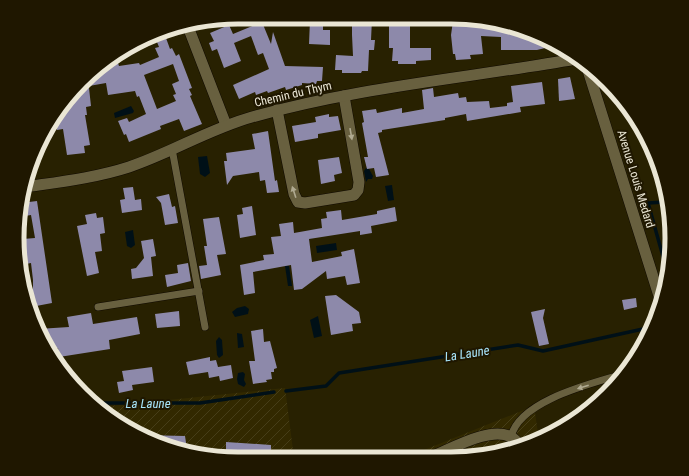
<svg xmlns="http://www.w3.org/2000/svg" width="689" height="476" font-family="'Roboto Condensed',sans-serif">
<style>
.industrial{fill:url(#industrial-furrows)}
.water{fill:#001017}
.lines{fill:none;stroke-linecap:round;stroke-linejoin:round}
.stream{stroke:#001017;stroke-width:3.5}
.building{fill:#8d89aa;fill-rule:evenodd}
.service-casing{stroke:#100a00;stroke-width:8}
.minor-casing{stroke:#100a00;stroke-width:12}
.tertiary-casing{stroke:#100a00;stroke-width:12}
.service{stroke:#68603f;stroke-width:7}
.minor{stroke:#68603f;stroke-width:11}
.tertiary{stroke:#68603f;stroke-width:11}
.oneway{fill:#b0aa91}
.labels{text-anchor:middle;stroke-width:4;stroke-linejoin:round;paint-order:stroke}
.street-label{font-size:12px;fill:#eae6d4;stroke:#1f1700}
.water-label{font-size:13px;font-style:italic;fill:#a7e4fa;stroke:#1f1700}
.rim{fill:none;stroke:#eae6d4;stroke-width:5}
</style>
<defs>
<pattern id="industrial-furrows" width="10" height="10" patternUnits="userSpaceOnUse"><rect width="10" height="10" fill="#322900"/><path d="M-1 1l2-2M0 10L10 0M9 11l2-2" fill="none" stroke="#463e18"/></pattern>
</defs>
<rect width="100%" height="100%" fill="#282101"/>
<g class="industrial">
<path d="M285 388 294 458 238 459 153 442 101 407Z"/>
<path d="M534 406 539 440 494 455 409 456Z"/>
</g>
<g class="water">
<path d="M131 106 134 111 133 113 115 118 114 113Z"/>
<path d="M207 156 210 173 205 177 200 174 198 157Z"/>
<path d="M366 168 369 169 373 176 372 179H368L366 182 364 171Z"/>
<path d="M392 185 394 200 388 201 385 186Z"/>
<path d="M133 230 135 245 131 248 127 246 125 232Z"/>
<path d="M336 243 337 250 317 253 316 246Z"/>
<path d="M285 266H289L292 286H288Z"/>
<path d="M245 306 249 309 248 314 235 317 232 312 237 308Z"/>
<path d="M318 316 322 336 314 338 310 320Z"/>
<path d="M237 333 242 334 244 347 238 348Z"/>
<path d="M219 337 222 340 223 355 219 358 217 355 216 341Z"/>
<path d="M243 372 245 374 244 380 246 384 244 387 238 384 237 379 238 373Z"/>
</g>
<g class="lines">
<g class="stream">
<path d="M665 202 648 203 666 267"/>
<path d="M286 391 326 386 339 373 518 345 543 351 652 327"/>
<path d="M94 403H200L274 392"/>
</g>
</g>
<g class="building">
<path d="M354 19H372L371 40H375L374 50H369L368 71H362L361 73H342V70H335L336 55 353 56 352 35V23H354Z"/>
<path d="M389 19 410 20V48H431V60L416 61V64H398V61H392L393 48H389Z"/>
<path d="M310 20 323 21V30H330V45L309 44Z"/>
<path d="M453 21H494L549 40 557 45 537 50H501V37L481 36 483 54 470 55 471 59 456 60 455 54H453L451 35Z"/>
<path d="M262 22 271 44 273 32 285 66 323 67 322 81H317L316 84 302 83V85L286 90 285 87 268 93 267 91 256 95 255 92 239 99 233 85 269 69 263 53 258 55 251 36 234 43 241 61 224 68 217 49 212 51 209 43 214 41 210 33 229 25 233 34Z"/>
<path d="M166 38 170 49 172 48 176 56 179 54 192 88 189 89 192 95 190 96 202 124 184 131 179 119 160 126 161 129 129 142 126 134 124 135 118 121 127 118 129 122 146 114 139 96 137 97 135 91 108 95 106 83 89 86 87 79 103 65 118 63 119 66 139 63 140 65 159 57 155 48 159 47 157 42ZM173 64 179 81 172 84 176 94 173 95 176 101 157 109 144 75Z"/>
<path d="M570 77 575 99 559 101 558 79Z"/>
<path d="M542 82 545 104 520 107 521 112 467 121 466 114 445 118V120L382 130V132L378 133 389 175 376 177 374 168 367 169 364 157H368L362 123 364 122 362 111 376 109 377 113 402 108V113L424 109 422 90 433 88 434 97 458 93 459 98 466 97 467 102 489 101 490 108 507 106V103L513 102 511 86Z"/>
<path d="M89 88 91 106 86 107 87 115H85L90 145 84 146 85 153 67 155 63 129 57 130 55 119 72 92 74 90Z"/>
<path d="M329 114V117L338 116 341 130 318 134V138L295 142 292 126 316 122 315 117Z"/>
<path d="M268 131 275 181 277 180 279 192 267 193 265 180 260 181 259 172 233 176 227 185 224 161H227L226 153 255 149 252 134Z"/>
<path d="M339 157 342 173 334 175 335 181 321 184 318 160Z"/>
<path d="M133 187 135 200 141 199 142 210 122 213 120 200 125 199 123 188Z"/>
<path d="M169 194 172 207 175 206 178 223 165 225 161 203 156 197Z"/>
<path d="M37 201 52 303 31 307 28 291 33 290V280L31 263 26 264 23 239 35 238 31 215 19 217V209L21 203Z"/>
<path d="M252 206 256 235 240 238 237 215 243 214 242 208Z"/>
<path d="M395 207 397 221 371 226 372 233 360 235V231L309 239 312 262 342 256 341 252 354 249 360 283 347 285 345 276 327 279 326 271 302 289 294 290 291 265 253 272 255 293 244 295 240 265 264 260 263 255 274 254 271 237 281 236 279 224 293 222 294 233 322 228 321 219 327 218 326 212 341 210 342 220 377 214V211Z"/>
<path d="M96 213 97 218 103 217 105 233 100 234 102 251 95 252 99 273 87 276 77 226 87 224 85 215Z"/>
<path d="M219 217 226 254 217 255 221 275 201 279 199 266 207 265 204 246H207L203 219Z"/>
<path d="M153 239 156 256 151 257 153 276 132 279 131 269 136 268 144 258 141 241Z"/>
<path d="M188 263 191 281 167 287 165 275 178 273 177 265Z"/>
<path d="M336 295 359 312 361 323 352 324 353 331 331 335 325 296Z"/>
<path d="M636 298 637 307 624 310 622 300Z"/>
<path d="M545 309 543 318 549 344 539 346 531 312Z"/>
<path d="M179 311 180 326 157 328 155 314Z"/>
<path d="M91 313 93 324 137 317 140 334 109 340 110 349 59 357 58 348 49 349 40 336 38 329 69 327 67 317Z"/>
<path d="M263 329 264 342 270 341 277 368 274 369V372H271L272 379 266 380 267 382 253 384 249 361H255L251 331Z"/>
<path d="M210 357V361L216 360 218 367 231 365 233 378 220 381 219 376 209 378 208 372 189 375 186 362Z"/>
<path d="M152 367 154 382 132 385 133 390 119 393 117 382 124 381 122 371Z"/>
<path d="M143 435 185 436 187 449 153 442Z"/>
<path d="M226 442 271 445V458L238 459 226 457Z"/>
</g>
<g class="lines">
<defs>
<g id="service">
<path d="M172 149 205 327"/>
<path d="M98 307 199 291"/>
<path d="M511 437C519 401 590 384 620 375"/>
</g>
<g id="minor">
<path d="M187 24 226 125"/>
<path d="M277 110 294 194 298 202 305 203 354 195 358 190 359 182 344 96"/>
<path d="M25 187C59 182 95 178 129 167 171 153 209 129 252 117 358 87 468 78 576 59"/>
<path d="M433 456C453 448 491 426 511 437 515 439 518 443 521 446"/>
</g>
<path id="tertiary" d="M587 67 660 299"/>
</defs>
<use href="#service" class="service-casing"/>
<use href="#minor" class="minor-casing"/>
<use href="#tertiary" class="tertiary-casing"/>
<use href="#service" class="service"/>
<use href="#minor" class="minor"/>
<use href="#tertiary" class="tertiary"/>
</g>
<defs><path id="oneway-solid" d="M-6-.8H1V-3.2L6.5 0L1 3.2V.8H-6Z"/></defs>
<g class="oneway">
<use href="#oneway-solid" transform="translate(351 134) rotate(80)"/>
<use href="#oneway-solid" transform="translate(294 192) rotate(-108)"/>
<use href="#oneway-solid" transform="translate(583 387) rotate(163)"/>
</g>
<g class="labels">
<g class="street-label">
<text transform="translate(293 94) rotate(-13)" y="4">Chemin du Thym</text>
<text transform="translate(636 179) rotate(73)" y="4">Avenue Louis Medard</text>
</g>
<g class="water-label">
<text transform="translate(467 353) rotate(-9)" y="5">La Laune</text>
<text x="148" y="408">La Laune</text>
</g>
</g>
<path d="M0 0H689V476H0ZM238 24H451A214 214 0 0 1 665 238V238A214 214 0 0 1 451 452H238A214 214 0 0 1 24 238V238A214 214 0 0 1 238 24Z" fill="#1f1700" fill-rule="evenodd"/>
<path class="rim" d="M238 24H451A214 214 0 0 1 665 238V238A214 214 0 0 1 451 452H238A214 214 0 0 1 24 238V238A214 214 0 0 1 238 24Z"/>
</svg>
